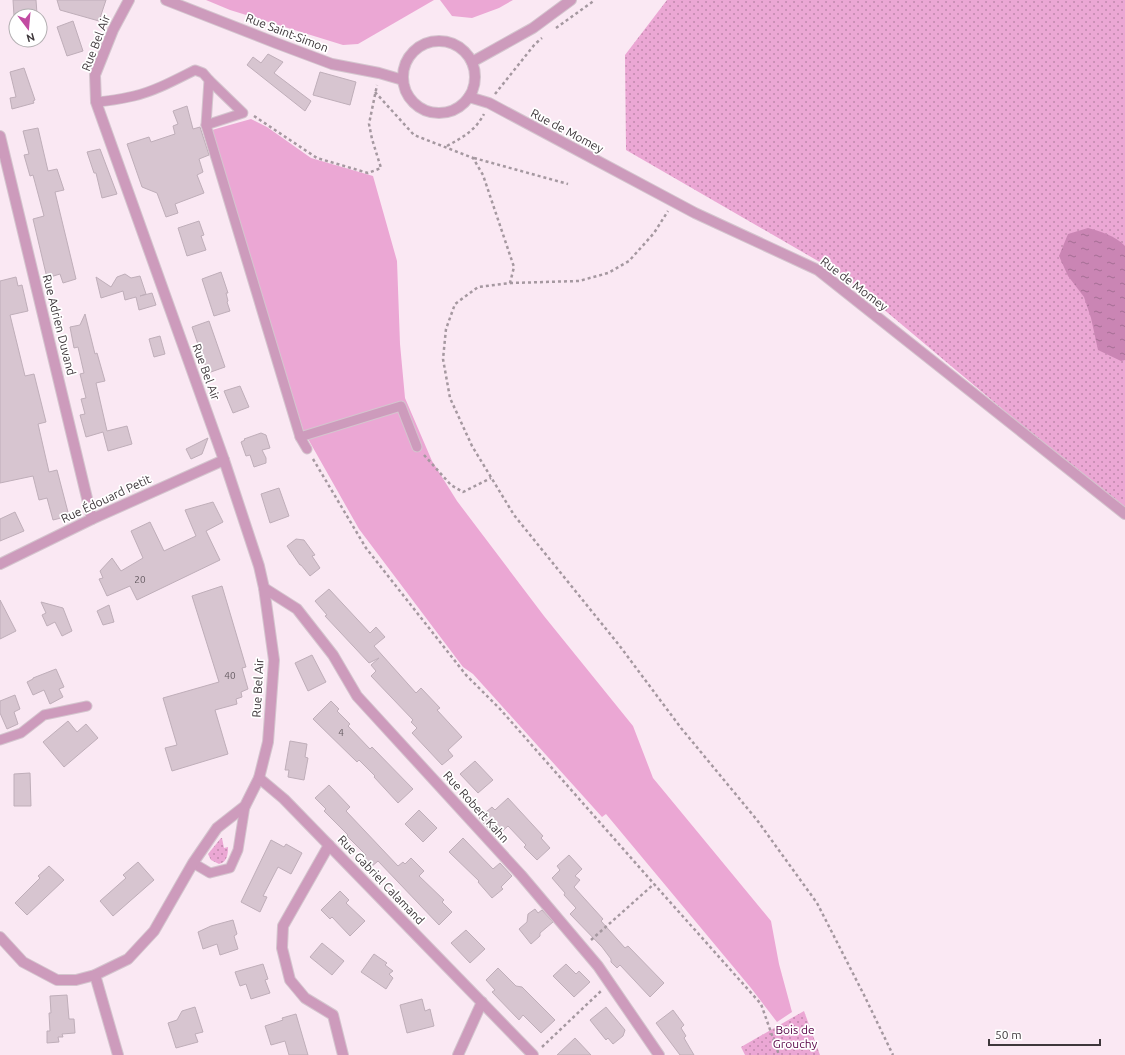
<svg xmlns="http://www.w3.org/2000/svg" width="1125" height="1055" font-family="Ubuntu,sans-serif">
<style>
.grass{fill:url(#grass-dots)}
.garden{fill:#eba7d4}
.water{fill:url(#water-ripples)}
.building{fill:#d7c5d0;stroke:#bfaeb9}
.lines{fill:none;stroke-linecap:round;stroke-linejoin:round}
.service-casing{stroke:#d4c5ce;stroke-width:11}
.minor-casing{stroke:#d4c5ce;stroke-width:12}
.tertiary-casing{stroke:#d4c5ce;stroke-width:12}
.path{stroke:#a598a0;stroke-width:2.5;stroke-dasharray:3 3;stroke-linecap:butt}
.service{stroke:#cd9bbc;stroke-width:9}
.minor{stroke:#cd9bbc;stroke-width:10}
.tertiary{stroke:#cd9bbc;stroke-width:10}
.labels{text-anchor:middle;stroke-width:3.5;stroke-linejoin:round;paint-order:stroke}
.number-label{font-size:10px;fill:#645a60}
.street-label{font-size:12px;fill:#3e373b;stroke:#fff}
.park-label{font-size:12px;fill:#560044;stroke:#fff}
</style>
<defs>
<pattern id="grass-dots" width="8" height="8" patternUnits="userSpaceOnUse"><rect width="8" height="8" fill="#eba7d4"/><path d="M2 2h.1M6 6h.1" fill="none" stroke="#c089ad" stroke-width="1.8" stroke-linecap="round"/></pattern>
<pattern id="water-ripples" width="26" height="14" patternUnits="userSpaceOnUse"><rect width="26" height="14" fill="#ca85b4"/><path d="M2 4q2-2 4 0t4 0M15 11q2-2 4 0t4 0" fill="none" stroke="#a56e94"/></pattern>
</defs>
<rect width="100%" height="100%" fill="#fae8f3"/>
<g class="grass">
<path d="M667 0H1125V512L844 276 626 150 625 55Z"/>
<path d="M221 838H222L224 848 228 847C228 855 227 862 219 864L211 860 208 854Z"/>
<path d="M804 1011 820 1055H745L741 1047Z"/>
</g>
<g class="garden">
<path d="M206 0H434L358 44 343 45 230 10Z"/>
<path d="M440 0H513L499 8 472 18 452 16Z"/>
<path d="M251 119 267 127 311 158 373 176 397 261 400 344 405 398 432 461 457 501 544 616 633 726 653 778 771 921 779 964 792 1012 777 1022 751 988 606 814 602 817 473 674 463 667 359 529 303 430 212 130Z"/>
</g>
<path class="water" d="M1088 228C1100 231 1116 236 1125 246V360L1121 361 1098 350 1091 318 1084 297 1068 276 1059 256 1068 234Z"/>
<g class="building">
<path d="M13 0H36L37 14 14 16Z"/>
<path d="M57 0H106L99 21 60 10Z"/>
<path d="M73 21 83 51 67 56 57 27Z"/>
<path d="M268 54 283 62 274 73 311 101 305 111 247 65 253 57 261 63Z"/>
<path d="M24 68 35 100 33 101 34 103 12 109 10 98 16 97 10 72Z"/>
<path d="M320 72 356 82 350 105 313 95Z"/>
<path d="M187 106 193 129 200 127 209 155 199 159 203 172 197 175 204 193 175 204 178 213 166 217 157 193 142 187 127 144 149 137 151 142 175 134 173 126 178 124 173 111Z"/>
<path d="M38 128 48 171 57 169 64 190 55 192 76 279 63 283 60 274 47 278 33 219 44 216 33 175 30 176 24 155 29 154 23 131Z"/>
<path d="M100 149 117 194 102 198 96 173H94L87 152Z"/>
<path d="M199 221 204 235 201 236 206 250 187 256 178 228Z"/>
<path d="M221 272 228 293H226L228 301 227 302 230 311 214 316 202 279Z"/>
<path d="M125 274 131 278 140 276 146 294 140 296 152 293 156 305 139 310 136 297 125 300 123 291 101 298 96 277 111 287 117 277Z"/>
<path d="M16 277 18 286 22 285 28 311 10 315 25 376 34 374 46 422 38 424 49 472 57 470 69 516 53 520 47 498 39 500 33 476 0 483V281Z"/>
<path d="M85 314 95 354 97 353 105 381 96 383 107 431 127 426 132 444 108 451 103 432 86 437 80 415 85 414 81 399 86 398 80 374 84 373 78 347 74 348 70 327 80 325Z"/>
<path d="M209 321 225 367 208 373 192 327Z"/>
<path d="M160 336 165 354 154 357 149 339Z"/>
<path d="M240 386 249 407 233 413 224 391Z"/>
<path d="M261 433 266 435 270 448 262 450 266 458V463L254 467 250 455 246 456 241 442 245 440 244 439Z"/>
<path d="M208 438 202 454 191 459 186 449Z"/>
<path d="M279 488 289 516 270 523 261 494Z"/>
<path d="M213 502 223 522 206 531 220 560 137 600 130 586 107 596 99 579 103 578 100 571 112 558 121 571 143 558 131 531 150 522 164 551 196 536 185 510Z"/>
<path d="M15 512 24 531 0 541V519Z"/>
<path d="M296 539 304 540 315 555 312 556 320 568 310 576 301 565H300L287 546Z"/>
<path d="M222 586 246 667 242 668 248 689 241 692 242 697 236 699 237 704 215 710 228 754 172 771 165 748 177 745 163 698 219 682 192 596Z"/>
<path d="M329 589 370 633 376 627 385 637 374 646 416 693 421 688 440 708 437 710 462 737 448 750 453 756 442 765 412 733 417 728 411 722 413 720 371 676 376 671 371 665 379 658 369 663 325 616 327 615 315 601Z"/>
<path d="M0 600 16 631 0 639Z"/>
<path d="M41 602 63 608 72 631 62 636 55 622 47 626 42 615 46 613Z"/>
<path d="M109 605 114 622 103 625 97 611Z"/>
<path d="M312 655 326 682 308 691 295 663Z"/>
<path d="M56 669 64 687 59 689 63 697 50 704 44 690 33 695 27 682 33 679V678Z"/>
<path d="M15 695 20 709 14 712 18 724 7 729 0 713V701Z"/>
<path d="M331 701 339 709 337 711 350 724 348 726 370 749 372 747 413 789 398 803 374 777 375 776 359 760 357 762 313 719Z"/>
<path d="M68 721 77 732 86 724 98 738 64 767 43 742Z"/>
<path d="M290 741 307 744 305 757 308 758 304 780 288 777 289 770H285Z"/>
<path d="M475 761 493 780 478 793 460 774Z"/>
<path d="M30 773 31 806H14V774Z"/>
<path d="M329 785 350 807 346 811 398 866 403 862 405 864 411 858 424 871 419 876 444 900 442 902 452 912 439 925 378 861 371 867 362 859 366 855 347 836 348 835 324 811 326 809 315 798Z"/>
<path d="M508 798 543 836 541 838 550 848 537 860 524 847 526 845 508 826 496 837 479 818 492 807 495 810Z"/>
<path d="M419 810 437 828 423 842 405 824Z"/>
<path d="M463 838 493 869 500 863 512 876 501 887 503 889 492 898 478 882 479 881 449 852Z"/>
<path d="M271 840 284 847 286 844 302 853 291 874 278 867 263 896 267 897 260 912 241 902Z"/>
<path d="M569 855 582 869 575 876 580 880 574 887 603 919 601 921 625 948 628 946 664 983 650 997 620 965 617 968 611 962V959L602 947 570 914 576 908 564 895 565 893 552 878 560 870 557 866Z"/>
<path d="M138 862 154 880 113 916 100 901 126 878 123 875Z"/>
<path d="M49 866 64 880 27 915 15 903 40 878 38 876Z"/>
<path d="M340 891 349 900 346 903 365 921 350 936 332 917 330 919 321 910Z"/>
<path d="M535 909 538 913 542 910 553 922 540 933V936L531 944 519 929 527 922 528 914Z"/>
<path d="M233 920 237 934 234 936 238 949 220 955 217 944 203 949 198 932 211 926Z"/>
<path d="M466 930 485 949 470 963 451 943Z"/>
<path d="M322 943 344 961 332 975 310 957Z"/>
<path d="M374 954 387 963 385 965 393 971 389 974 393 978 386 989 361 972Z"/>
<path d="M263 964 268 979 265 980 270 993 251 999 246 984 240 986 235 972Z"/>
<path d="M566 964 576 974 579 971 590 982 574 997 553 976Z"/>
<path d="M498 968 516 986 522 987 555 1020 541 1033 523 1015 519 1020 492 992 495 990 486 980Z"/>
<path d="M67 995 69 1019H74L75 1033 62 1034 63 1037H58L59 1042 47 1043V1031H50L49 1013H51L50 996Z"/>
<path d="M422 999 425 1011 430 1009 434 1026 407 1033 400 1005Z"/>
<path d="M195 1007 203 1032 195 1034 198 1042 176 1048 168 1023 177 1020 182 1011Z"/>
<path d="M606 1007 625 1030 623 1036 613 1044 608 1038 606 1040 590 1020Z"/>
<path d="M673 1010 684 1025 681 1028 686 1036 684 1038 694 1055H680L656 1023Z"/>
<path d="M296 1014 303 1038 308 1055H289L285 1041 271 1045 265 1026 283 1020 282 1018Z"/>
<path d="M575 1038 591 1055H557Z"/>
</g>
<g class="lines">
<defs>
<g id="service">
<path d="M96 102C109 101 121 99 134 96 155 91 175 80 195 70L203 73 209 80 206 125 300 437 307 449"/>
<path d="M206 125 243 113 209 80"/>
<path d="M300 437 401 406 417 447"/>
<path d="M0 740 21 733 44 715 87 706"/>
<path d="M193 863 210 873 230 868 238 850 245 806"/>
</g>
<g id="minor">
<path d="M469 97 489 103 695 213 818 270 1125 514"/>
<path d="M0 136 92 519"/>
<path d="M0 564 92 519 224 460"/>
<path d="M264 588 297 609 333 655 357 696 521 875 598 966 659 1055"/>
<path d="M259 778 284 799 533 1055"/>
<path d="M329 845 283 926 282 948 290 980 305 998 333 1015 343 1055"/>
<path d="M0 937 23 962 57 980H76L95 975 128 959 154 931 193 863 217 828 245 806 259 778 268 742 274 660 264 588 259 566 224 460 96 102 95 75 113 30 129 0"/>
<path d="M95 975 118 1055"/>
<path d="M458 1055 482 1002"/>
</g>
<g id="tertiary">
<path d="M166 0 276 43 332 64 379 73 403 80"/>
<circle cx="439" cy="77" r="36"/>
<path d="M472 62 533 28 571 0"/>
</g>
</defs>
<use href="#service" class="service-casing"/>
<use href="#minor" class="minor-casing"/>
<use href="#tertiary" class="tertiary-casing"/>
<g class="path">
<path d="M556 28 595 0"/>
<path d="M375 92 414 135 473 158 483 175 514 267 510 283 478 287 455 304 446 329 443 359 450 398 472 446 514 515 619 645 681 728 757 820 817 903 864 995 893 1055"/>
<path d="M495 94 535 44 542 38"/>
<path d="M254 116 317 158 368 173 381 168 372 139 369 124 377 85"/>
<path d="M447 146C463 137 475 131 484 114"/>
<path d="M474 158 568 184"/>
<path d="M510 283 579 281 608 273 629 261 654 233 668 211"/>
<path d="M424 455 451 485 463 492 491 478"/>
<path d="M313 459 366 548 466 675 500 709 654 884 761 1004 779 1055"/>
<path d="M591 940 654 884"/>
<path d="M542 1047 601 991"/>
</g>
<use href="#service" class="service"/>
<use href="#minor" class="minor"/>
<use href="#tertiary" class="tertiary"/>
</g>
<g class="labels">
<g class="number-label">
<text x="140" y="583">20</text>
<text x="230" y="679">40</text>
<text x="341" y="736">4</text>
</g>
<g class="street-label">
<text transform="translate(287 33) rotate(21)" y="4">Rue Saint-Simon</text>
<text transform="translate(96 43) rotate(-69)" y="4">Rue Bel Air</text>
<text transform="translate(567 131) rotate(28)" y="4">Rue de Momey</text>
<text transform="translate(854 284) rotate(37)" y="4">Rue de Momey</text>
<text transform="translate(59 325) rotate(76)" y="4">Rue Adrien Duvand</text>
<text transform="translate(206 372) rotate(70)" y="4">Rue Bel Air</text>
<text transform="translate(106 499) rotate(-25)" y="4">Rue Édouard Petit</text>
<text transform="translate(258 688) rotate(-87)" y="4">Rue Bel Air</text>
<text transform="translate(476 807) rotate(48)" y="4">Rue Robert Kahn</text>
<text transform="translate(381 880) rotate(46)" y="4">Rue Gabriel Calamand</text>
</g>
<g class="park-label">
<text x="795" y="1034">Bois de<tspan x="795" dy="14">Grouchy</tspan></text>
</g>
</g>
<g transform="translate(28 28) rotate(164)"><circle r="19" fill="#ffffff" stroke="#b2afb1"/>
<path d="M0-3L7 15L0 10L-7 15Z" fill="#c24ba2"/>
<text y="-6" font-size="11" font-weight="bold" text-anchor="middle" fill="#3e373b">N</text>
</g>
<path d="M989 1039v6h111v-6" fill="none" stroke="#3e373b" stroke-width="2"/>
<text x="995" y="1039" font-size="12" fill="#3e373b" stroke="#ffffff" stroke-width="3" paint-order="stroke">50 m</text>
</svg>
